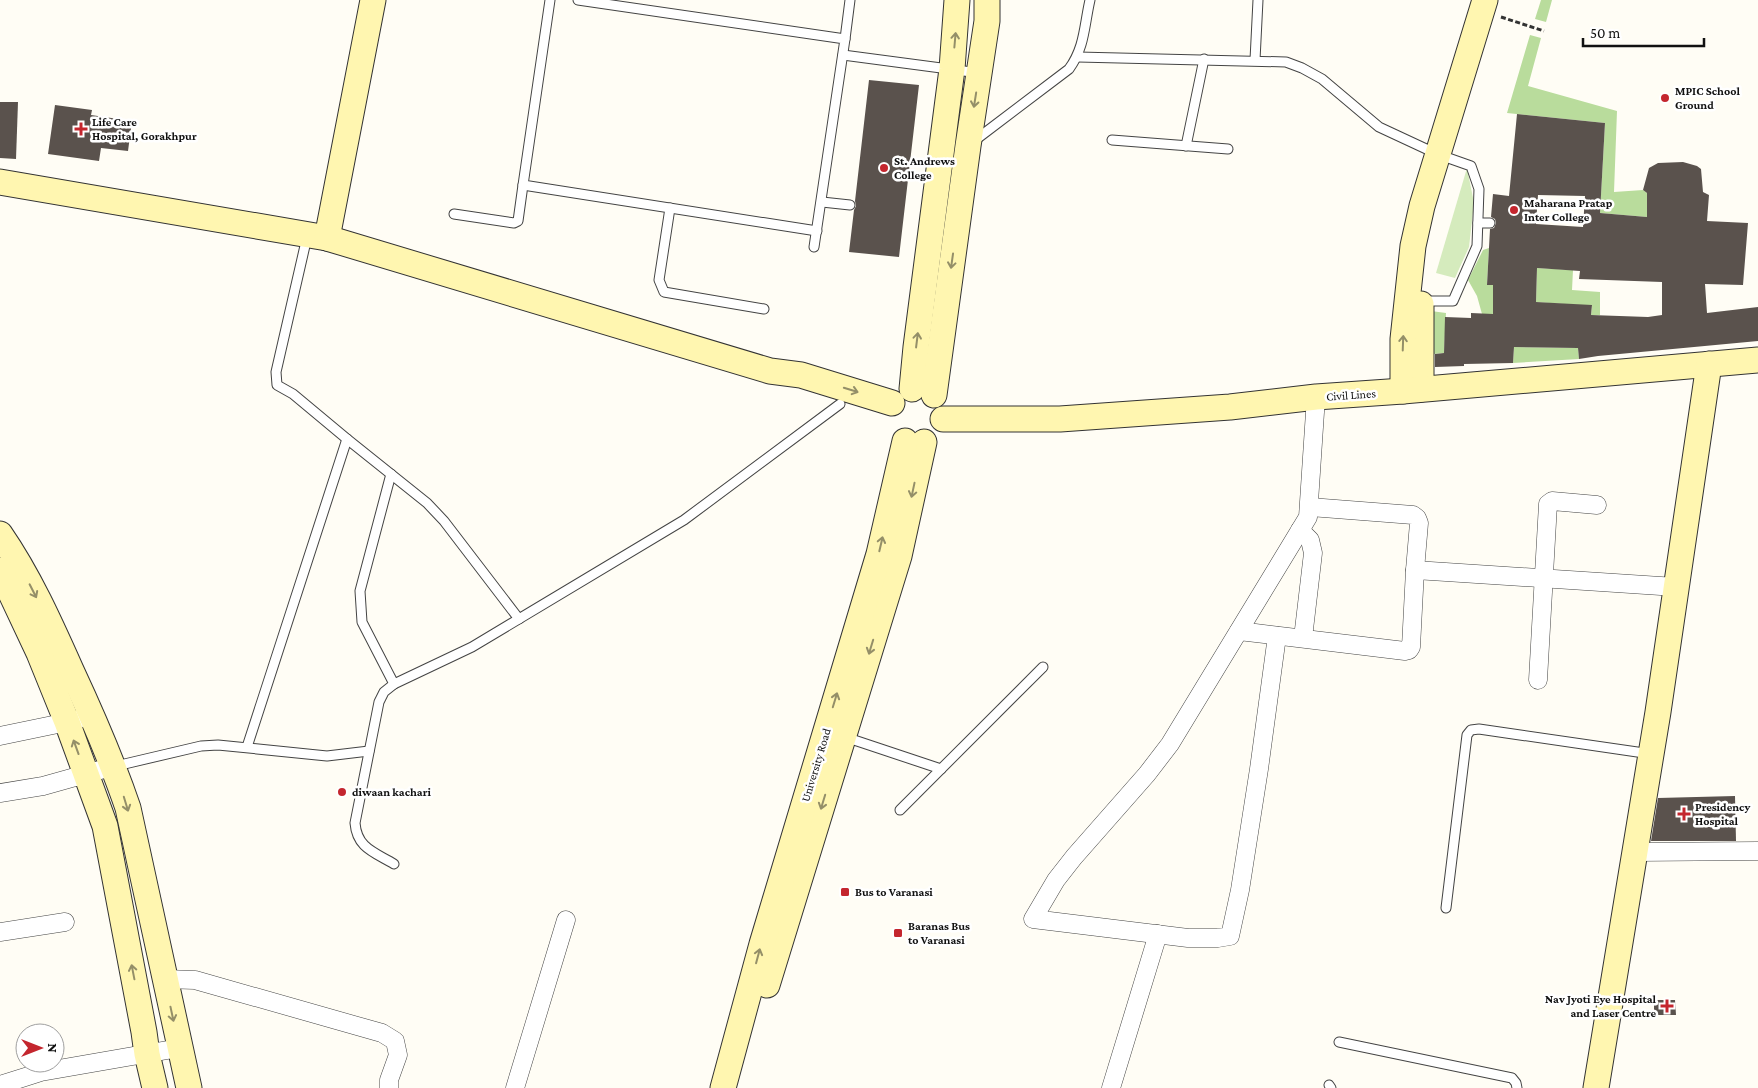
<svg xmlns="http://www.w3.org/2000/svg" width="1758" height="1088" font-family="'Crimson Pro',serif">
<style>
.green{fill:#d5ebbd}
.forest{fill:#b9dc9c}
.building{fill:#5a524d;fill-rule:evenodd}
.lines{fill:none;stroke-linecap:round;stroke-linejoin:round}
.lane-casing{stroke:#444;stroke-width:11}
.street-casing{stroke:#444;stroke-width:19}
.secondary-casing{stroke:#333;stroke-width:27}
.path{stroke:#333;stroke-width:3;stroke-dasharray:5 2.5;stroke-linecap:butt}
.lane{stroke:#fff;stroke-width:9}
.street{stroke:#fff;stroke-width:18}
.secondary{stroke:#fff6b0;stroke-width:25}
.oneway{stroke:#948f68}
.poi-dot{fill:#c4262e;stroke:#fff;stroke-width:2}
.labels{text-anchor:middle;stroke-width:5;stroke-linejoin:round;paint-order:stroke}
.poi-label{font-size:12px;font-weight:bold;fill:#111;stroke:#fff;text-anchor:start}
.street-label{font-size:12px;fill:#111;stroke:#fff}
</style>
<rect width="100%" height="100%" fill="#fffdf5"/>
<path class="green" d="M1467 168 1474 203 1469 247 1455 278 1436 273Z"/>
<g class="forest">
<path d="M1541 0H1552L1546 22 1535 19Z"/>
<path d="M1530 35 1541 38 1528 86 1617 111 1614 192 1643 190 1647 193V217L1600 213 1605 123 1507 113Z"/>
<path d="M1489 248 1487 284 1493 285V314H1482L1477 296 1468 280 1483 250Z"/>
<path d="M1537 268 1573 270 1572 290 1600 292V315H1591L1592 306 1536 302Z"/>
<path d="M1431 311 1446 313 1444 353 1434 354 1426 340Z"/>
<path d="M1514 347 1578 348 1579 359 1513 363Z"/>
</g>
<g class="building">
<path d="M869 80 919 85 899 257 849 252 854 210 856 206 855 201Z"/>
<path d="M0 102H18L16 159 0 158Z"/>
<path d="M55 105 92 110 91 115 132 121 128 151 101 148 99 161 48 154Z"/>
<path d="M1517 114 1605 123 1600 213 1647 217V193L1643 190 1649 168 1658 163 1683 162 1697 166 1701 169 1703 192 1709 195 1707 221 1748 223 1743 285 1705 284 1707 313 1758 307V341L1598 356 1579 359 1578 348 1514 347 1513 363 1464 364V366L1435 367V354L1444 353 1445 317 1471 318V313L1493 314V285H1487L1490 229 1494 228 1496 223 1495 219 1491 217 1493 194 1509 196ZM1538 195 1585 196 1583 227 1536 224ZM1537 268 1580 271 1579 279 1662 282V315L1648 317 1591 315 1592 305 1536 302Z"/>
<path d="M1735 796 1736 841H1651L1658 798Z"/>
<path d="M1654 1000H1675L1676 1015H1654Z"/>
</g>
<g class="lines">
<defs>
<g id="lane">
<path d="M550 0 523 185 817 231"/>
<path d="M578 0 845 39 814 247"/>
<path d="M845 39 850 0"/>
<path d="M843 55 979 73"/>
<path d="M1078 57 1286 62 1302 68 1322 79 1379 127 1437 154 1471 166 1479 189 1477 246 1453 301H1423"/>
<path d="M1255 60 1258 0"/>
<path d="M1112 140 1228 149"/>
<path d="M974 141 1069 69C1085 47 1084 26 1090 0"/>
<path d="M1186 146 1204 59"/>
<path d="M822 202 850 205"/>
<path d="M670 208 659 280 664 292 764 309"/>
<path d="M454 214 514 223 518 221 523 185"/>
<path d="M1478 223H1490"/>
<path d="M307 237 276 372 277 385 293 394 347 439 427 503 444 521 519 619"/>
<path d="M391 474 360 591 362 622 394 684"/>
<path d="M845 737 941 769"/>
<path d="M247 747 347 439"/>
<path d="M116 766 201 746 218 745 327 756 369 751"/>
<path d="M900 810 1043 667"/>
<path d="M394 864C374 852 357 848 355 823L379 702 384 692 394 684 472 647 684 520 840 404"/>
<path d="M1446 908 1467 735 1471 730 1479 729 1651 754"/>
<path d="M1339 1042 1512 1078 1516 1083 1517 1088"/>
<path d="M1329 1085 1331 1088"/>
</g>
<g id="street">
<path d="M1300 530 1310 540 1313 553 1303 638"/>
<path d="M1415 570 1676 587"/>
<path d="M1239 631 1405 651 1409 650 1411 647 1415 570 1419 523 1417 518 1413 515 1310 507"/>
<path d="M1277 636 1259 769 1240 890 1230 936 1218 938H1188L1033 919 1056 880 1074 857 1147 774 1170 744 1308 517 1316 397"/>
<path d="M1538 680 1548 504 1552 501 1597 505"/>
<path d="M0 736 77 720"/>
<path d="M0 793 43 786 114 766"/>
<path d="M1635 852 1758 851"/>
<path d="M0 932 65 922"/>
<path d="M164 979 195 980 382 1033 395 1041 398 1055 389 1080V1088"/>
<path d="M0 1085 41 1072 179 1048"/>
<path d="M515 1088 566 920"/>
<path d="M1111 1088 1158 934"/>
</g>
<g id="secondary">
<path d="M0 182 327 238 770 371 801 375 892 403"/>
<path d="M327 238 373 0"/>
<path d="M1421 304V389"/>
<path d="M912 389 916 347 952 69 957 0"/>
<path d="M1403 391V339L1413 246 1422 206 1485 0"/>
<path d="M934 395 968 146 987 21V0"/>
<path d="M943 419H1060L1230 407 1316 397 1403 391 1758 360"/>
<path d="M0 534C29 576 50 623 71 670 92 715 112 761 128 808L189 1088"/>
<path d="M0 570 39 653 67 722 105 826 144 1032 147 1054 155 1088"/>
<path d="M767 985 899 556 924 442"/>
<path d="M723 1088 762 944 879 554 905 441"/>
<path d="M1596 1088 1658 712 1709 364"/>
</g>
</defs>
<use href="#lane" class="lane-casing"/>
<use href="#street" class="street-casing"/>
<use href="#secondary" class="secondary-casing"/>
<path class="path" d="M1501 17 1544 31"/>
<use href="#lane" class="lane"/>
<use href="#street" class="street"/>
<use href="#secondary" class="secondary"/>
</g>
<defs><path id="oneway-shaft" d="M-6 0H5M1.5-3L5.5 0L1.5 3" fill="none" stroke-width="1.6" stroke-linecap="round" stroke-linejoin="round" transform="scale(1.25)"/></defs>
<g class="oneway">
<use href="#oneway-shaft" transform="translate(955 40) rotate(-85)"/>
<use href="#oneway-shaft" transform="translate(975 100) rotate(99)"/>
<use href="#oneway-shaft" transform="translate(952 261) rotate(98)"/>
<use href="#oneway-shaft" transform="translate(917 340) rotate(-83)"/>
<use href="#oneway-shaft" transform="translate(1403 343) rotate(-88)"/>
<use href="#oneway-shaft" transform="translate(851 390) rotate(17)"/>
<use href="#oneway-shaft" transform="translate(913 490) rotate(102)"/>
<use href="#oneway-shaft" transform="translate(881 544) rotate(-77)"/>
<use href="#oneway-shaft" transform="translate(33 591) rotate(63)"/>
<use href="#oneway-shaft" transform="translate(871 647) rotate(107)"/>
<use href="#oneway-shaft" transform="translate(835 700) rotate(-73)"/>
<use href="#oneway-shaft" transform="translate(76 747) rotate(-110)"/>
<use href="#oneway-shaft" transform="translate(823 802) rotate(107)"/>
<use href="#oneway-shaft" transform="translate(126 804) rotate(73)"/>
<use href="#oneway-shaft" transform="translate(758 956) rotate(-75)"/>
<use href="#oneway-shaft" transform="translate(133 972) rotate(-101)"/>
<use href="#oneway-shaft" transform="translate(172 1014) rotate(78)"/>
</g>
<g class="poi-dot">
<circle cx="1665" cy="98" r="5"/>
<path d="M78.5 121.5h5v5h5v5h-5v5h-5v-5h-5v-5h5z"/>
<circle cx="884" cy="168" r="5"/>
<circle cx="1514" cy="210" r="5"/>
<circle cx="342" cy="792" r="5"/>
<path d="M1681.5 806.5h5v5h5v5h-5v5h-5v-5h-5v-5h5z"/>
<rect x="840" y="887" width="10" height="10" rx="2.5"/>
<rect x="893" y="928" width="10" height="10" rx="2.5"/>
<path d="M1664.5 998.5h5v5h5v5h-5v5h-5v-5h-5v-5h5z"/>
</g>
<g class="labels">
<g class="poi-label">
<text x="1675" y="95">MPIC School<tspan x="1675" dy="14">Ground</tspan></text>
<text x="92" y="126">Life Care<tspan x="92" dy="14">Hospital, Gorakhpur</tspan></text>
<text x="894" y="165">St. Andrews<tspan x="894" dy="14">College</tspan></text>
<text x="1524" y="207">Maharana Pratap<tspan x="1524" dy="14">Inter College</tspan></text>
<text x="352" y="796">diwaan kachari</text>
<text x="1695" y="811">Presidency<tspan x="1695" dy="14">Hospital</tspan></text>
<text x="855" y="896">Bus to Varanasi</text>
<text x="908" y="930">Baranas Bus<tspan x="908" dy="14">to Varanasi</tspan></text>
<text x="1656" y="1003" text-anchor="end">Nav Jyoti Eye Hospital<tspan x="1656" dy="14">and Laser Centre</tspan></text>
</g>
<g class="street-label">
<text transform="translate(1351 395) rotate(-4)" y="4">Civil Lines</text>
<text transform="translate(816 765) rotate(-73)" y="4">University Road</text>
</g>
</g>
<g transform="translate(40 1048) rotate(90)"><circle r="24" fill="#ffffff" stroke="#a0a0a0"/>
<path d="M0-4L9 19L0 12L-9 19Z" fill="#c4262e"/>
<text y="-8" font-size="14" font-weight="bold" text-anchor="middle" fill="#111111">N</text>
</g>
<path d="M1583 38v8h121v-8" fill="none" stroke="#111111" stroke-width="2.5"/>
<text x="1590" y="38" font-size="15" fill="#111111" stroke="#ffffff" stroke-width="4" paint-order="stroke">50 m</text>
</svg>
